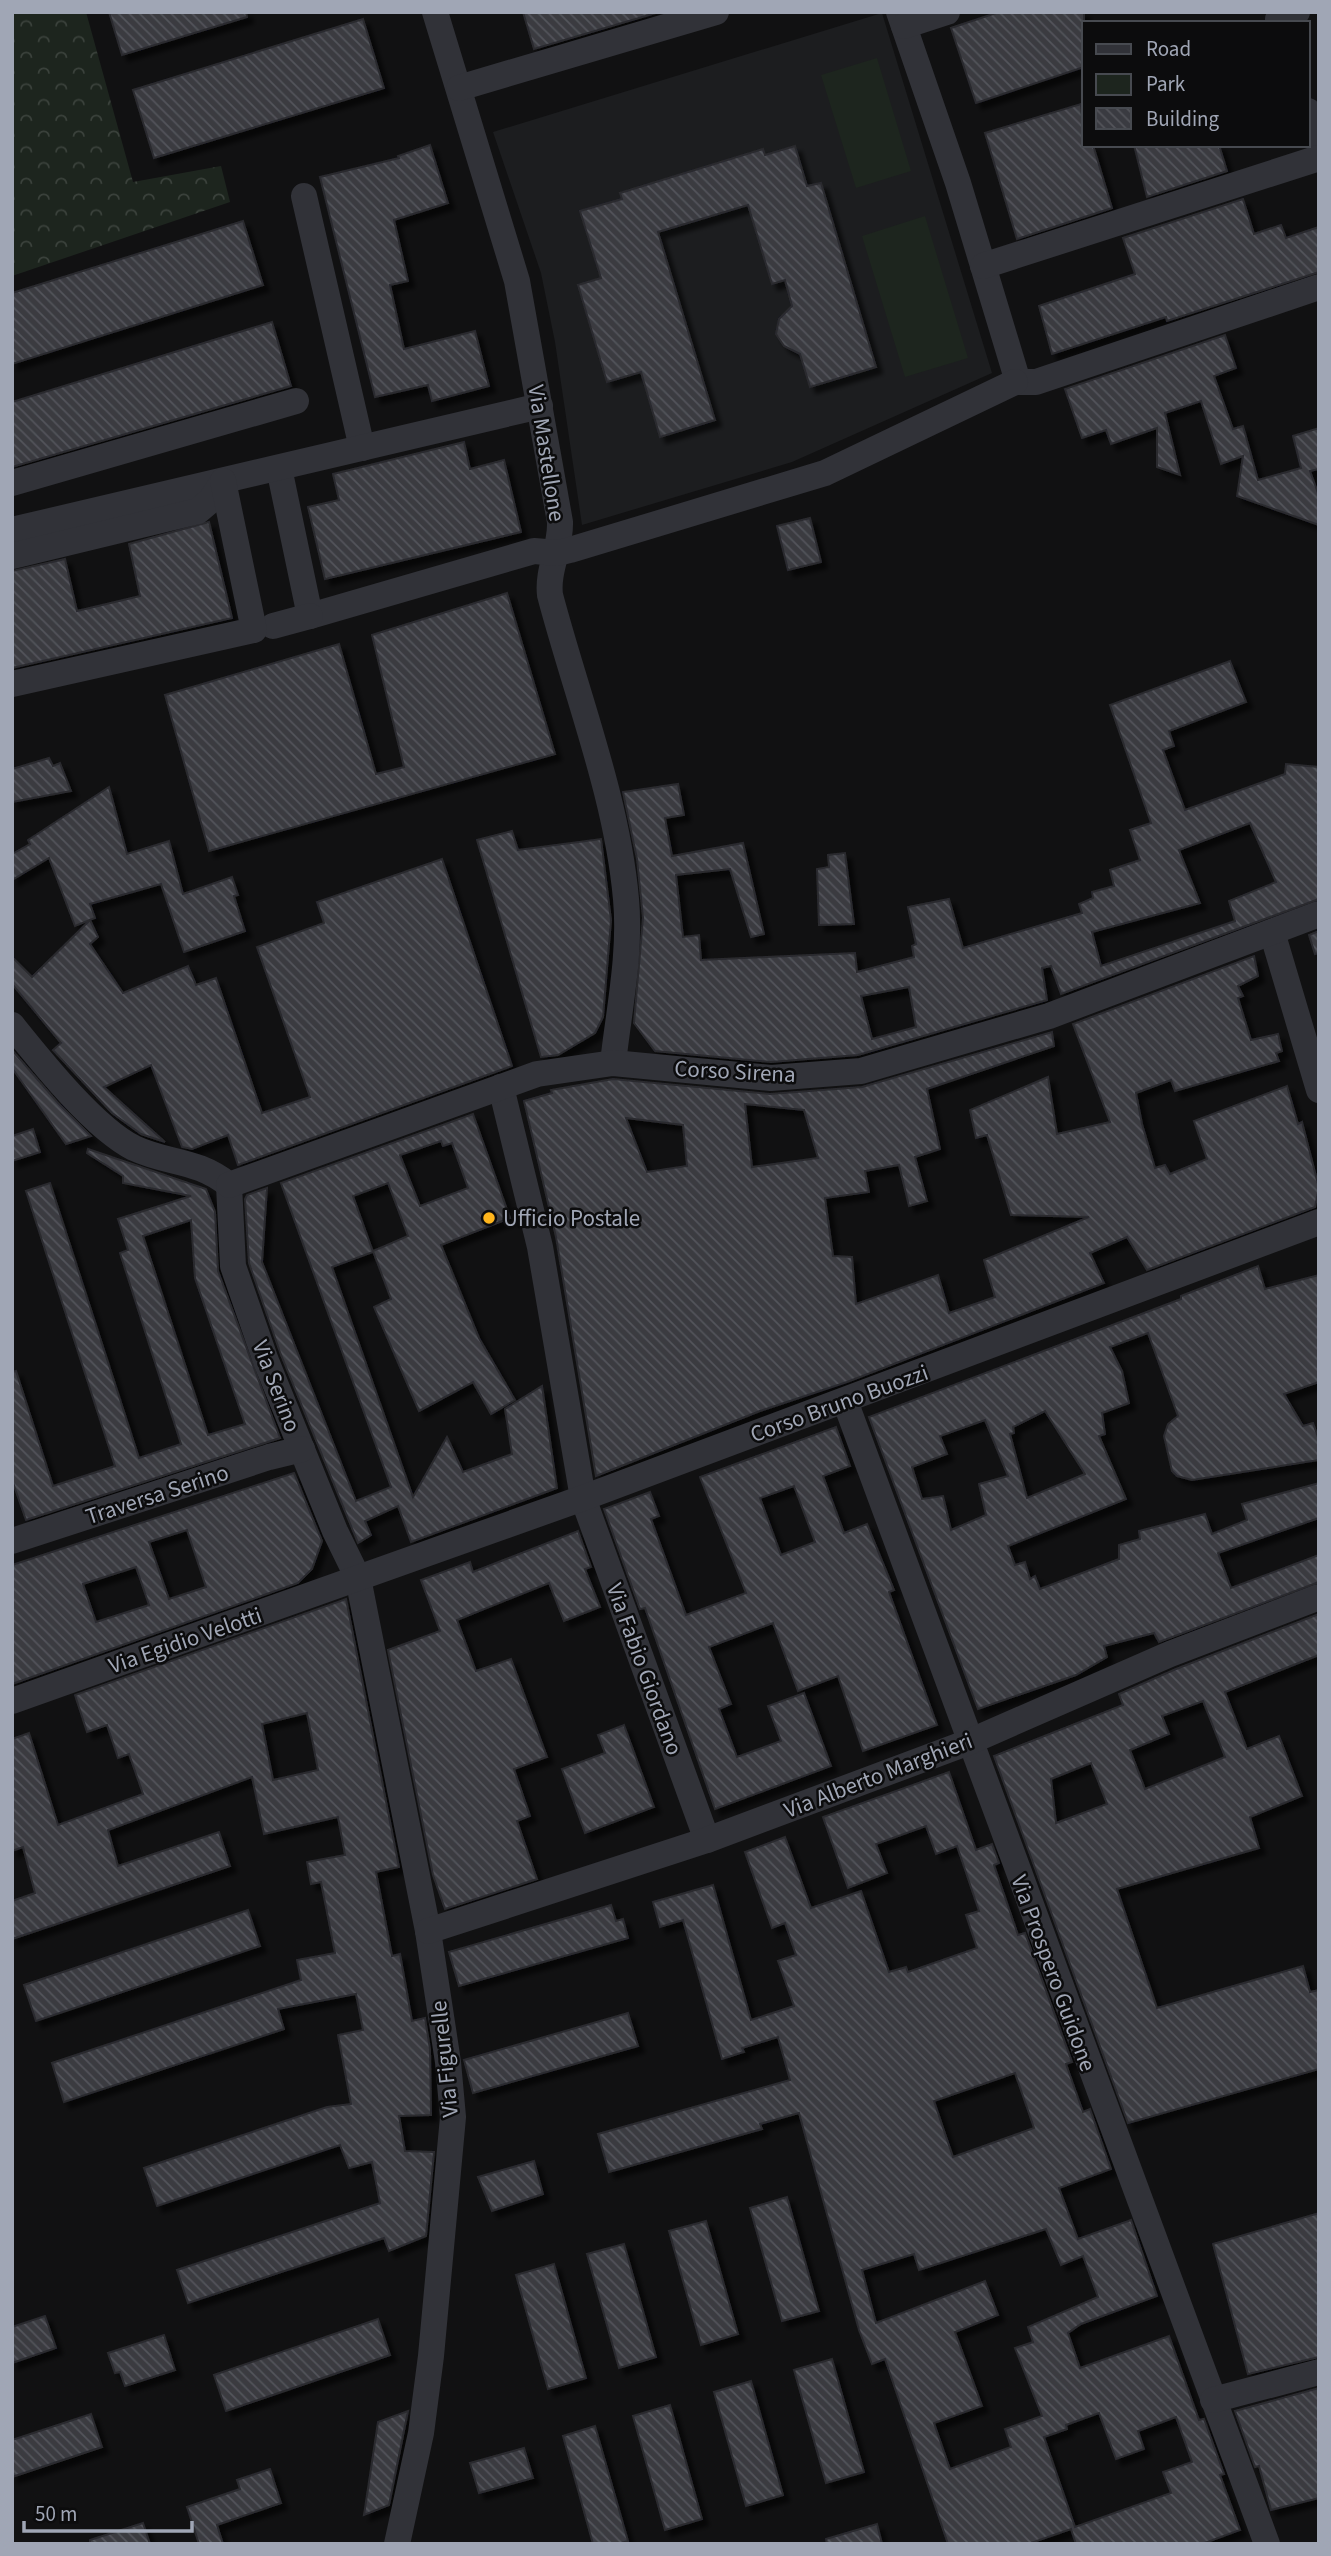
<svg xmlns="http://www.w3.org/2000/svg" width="1331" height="2556" font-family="'Source Sans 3',sans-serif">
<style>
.built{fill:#1c1d1f}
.forest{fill:url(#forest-crowns)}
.park{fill:#1d251e}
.building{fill:url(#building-back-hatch);stroke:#2a2a2f;stroke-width:2;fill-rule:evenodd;filter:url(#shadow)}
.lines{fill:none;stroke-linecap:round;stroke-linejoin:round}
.minor{stroke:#313238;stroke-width:26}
.poi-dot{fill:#ffb51c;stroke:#0c0c0d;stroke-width:2.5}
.labels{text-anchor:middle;stroke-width:5;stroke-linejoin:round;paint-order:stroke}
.street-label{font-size:23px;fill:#a0a6b5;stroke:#0c0c0d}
.poi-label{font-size:23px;fill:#a0a6b5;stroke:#0c0c0d;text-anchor:start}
</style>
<defs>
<pattern id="forest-crowns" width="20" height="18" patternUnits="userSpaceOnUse" patternTransform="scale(1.75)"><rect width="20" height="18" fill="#1d251e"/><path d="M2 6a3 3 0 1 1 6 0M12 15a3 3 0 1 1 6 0" fill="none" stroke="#3b423c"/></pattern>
<pattern id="building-back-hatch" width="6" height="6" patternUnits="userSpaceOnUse" patternTransform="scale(1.75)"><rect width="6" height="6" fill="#3a3b41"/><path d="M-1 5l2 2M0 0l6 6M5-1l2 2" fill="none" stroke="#53545a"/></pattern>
<filter id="shadow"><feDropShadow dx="6" dy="6" stdDeviation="2" flood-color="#0009"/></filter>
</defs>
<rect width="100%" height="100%" fill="#111112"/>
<path class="built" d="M882 13 992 373 792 462 582 525 555 342 541 273 493 132Z"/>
<path class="forest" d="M12 12H86L133 182 221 166 230 202 12 276Z"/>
<g class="park">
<path d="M877 58 911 171 856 188 821 75Z"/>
<path d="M925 216 968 358 905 377 862 236Z"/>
</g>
<g class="building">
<path d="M109 12H246L247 17 122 55Z"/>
<path d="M523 12H656V13L534 49Z"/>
<path d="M999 12H1084V67L976 103 951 28Z"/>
<path d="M363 19 384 88 154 158 133 90Z"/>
<path d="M1081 104 1084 145H1093L1112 208 1017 239 985 133Z"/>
<path d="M430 145 448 203 394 220 408 281 390 285 404 349 475 331 489 386 432 401 428 385 375 397 320 177 399 158 398 156Z"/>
<path d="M1134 145H1219L1227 171 1147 197Z"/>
<path d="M795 146 807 186 821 183 876 367 810 387 800 354 784 346 776 334 779 319 792 306 785 280 772 284 748 205 658 232 715 420 660 437 641 372 607 382 578 285 601 278 580 211 622 199 620 193 763 149 765 155Z"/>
<path d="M1243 199 1254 234 1281 225 1286 238 1319 227V272L1167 321 1166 317 1052 354 1039 306 1135 274 1123 238Z"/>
<path d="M243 221 263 285 12 364V293Z"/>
<path d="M272 322 291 386 12 467V402Z"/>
<path d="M1225 335 1236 368 1214 376 1233 429 1243 426 1258 480 1301 468 1293 436 1319 428V469L1310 471 1319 496V525L1237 496 1243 456 1221 464 1201 401 1165 413 1180 475 1157 467V428L1111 444 1106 430 1082 438 1065 389Z"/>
<path d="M464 442 470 469 504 460 521 532 325 579 308 507 339 500 333 474Z"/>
<path d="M810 518 821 562 788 570 777 526Z"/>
<path d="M209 522 232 618 12 668V571L65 559 77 611 140 596 129 544Z"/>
<path d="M507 593 555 754 209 851 165 695 339 644 376 774 404 767 372 635Z"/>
<path d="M1230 661 1246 702 1169 731 1174 746 1163 750 1185 810 1285 774 1286 764 1319 767V899L1061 994 1051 966 1042 968 1047 1000 858 1055 771 1062 655 1051 634 1023 643 918 637 859 623 792 678 784 684 815 665 818 672 856 743 843 764 934 751 937 730 869 676 875 683 937 699 935 701 960 855 953 857 972 914 957 912 946 916 944 908 907 949 899 963 948 1082 913 1079 904 1093 898 1092 892 1114 886 1110 870 1140 860 1130 830 1151 823 1110 705ZM1250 823 1276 882 1229 901 1235 921 1101 966 1092 932 1200 903 1179 850ZM909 987 916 1027 872 1039 861 996Z"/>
<path d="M49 758 53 766 60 763 71 791 12 802V769Z"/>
<path d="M109 787 127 854 169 841 183 894 232 877 238 895 234 896 245 931 184 952 161 884 90 904 95 918 75 926 49 858 12 880V854L30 844 28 840Z"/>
<path d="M512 831 518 850 601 839 611 920 603 1017 595 1033 558 1055 541 1057 477 840Z"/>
<path d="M845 853 854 924 819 925 817 869 829 867 828 855Z"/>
<path d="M442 859 512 1066 238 1165 228 1135 192 1149 182 1147 151 1065 104 1087 165 1142 141 1134 112 1113 53 1050 61 1043 12 984V957L32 977 90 920 98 937 90 944 123 993 188 966 196 985 216 978 262 1113 310 1097 257 947 324 923 317 902Z"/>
<path d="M1319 931V953L1315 954 1309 935Z"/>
<path d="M1254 956 1258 976 1238 986 1243 996 1238 998 1251 1040 1278 1034 1282 1051 1276 1053 1279 1061 1175 1091 1171 1080 1136 1093 1142 1124 1155 1168 1165 1165 1170 1174 1207 1159 1194 1121 1287 1086 1298 1124 1302 1122 1319 1188 1315 1207 1147 1270 1127 1237 1090 1253 1104 1283 847 1382 760 1411 596 1476 556 1237 524 1101 552 1093 551 1090 613 1079 770 1094 862 1087 1052 1032 1054 1046 927 1089 940 1149 915 1157 927 1201 909 1206 899 1165 865 1171 869 1192 825 1198 833 1256 852 1257 856 1304 938 1275 949 1313 995 1297 984 1260 1089 1217 1011 1215 987 1135 976 1138 970 1110 1048 1077 1057 1134 1110 1122 1073 1024ZM745 1104 804 1110 818 1158 752 1167ZM626 1118 683 1125 687 1166 647 1172Z"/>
<path d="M12 1050 58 1103 91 1136 66 1144 12 1068Z"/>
<path d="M473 1114 510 1218 441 1245 479 1338 515 1400 491 1414 473 1382 419 1411 374 1307 391 1299 373 1251 408 1236 388 1183 353 1196 373 1252 332 1267 413 1497 447 1437 463 1472 512 1454 505 1409 542 1386 557 1488 411 1542 398 1506 365 1521 371 1535 358 1543 281 1355 249 1263 245 1199 247 1195 267 1188 262 1262 356 1501 391 1487 281 1183ZM441 1141 443 1146 452 1143 468 1188 420 1206 400 1155Z"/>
<path d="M33 1129 40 1152 12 1161V1136Z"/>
<path d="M88 1149 206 1189 215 1212 218 1271 280 1438 26 1520 12 1480V1372L16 1371 53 1486 115 1466 26 1191 50 1183 139 1458 181 1444 120 1253 128 1250 118 1219 191 1196 123 1183V1176L87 1153ZM191 1220 195 1278 245 1424 208 1435 143 1236Z"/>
<path d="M1258 1266 1265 1289 1319 1275V1382L1284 1394 1303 1426 1313 1423 1319 1440V1460L1192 1480 1177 1476 1172 1471 1164 1436 1168 1424 1178 1416 1148 1333 1110 1347 1122 1371 1129 1403 1102 1413 1105 1434 1099 1436 1126 1499 1008 1546 1015 1565 1025 1562 1030 1579 1035 1576 1040 1589 1119 1559V1545L1140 1539 1139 1531 1205 1514 1212 1534 1247 1520 1242 1504 1319 1483V1518L1218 1553 1231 1588 1319 1555V1582L1159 1642 1154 1633 1104 1646 1107 1657 1076 1675 978 1709 869 1417 1181 1299V1296ZM1045 1411 1085 1474 1027 1498 1010 1434 1014 1433 1013 1427ZM985 1420 1008 1476 979 1484 986 1515 951 1530 943 1496 922 1499 912 1467 947 1454 940 1436Z"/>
<path d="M836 1427 850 1466 823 1476 844 1533 867 1524 894 1590 889 1592 937 1725 863 1751 838 1676 798 1691 773 1623 709 1647 731 1704 719 1709 737 1757 781 1741 768 1706 804 1693 831 1766 715 1809 645 1608 640 1609 604 1509 650 1492 659 1516 651 1519 686 1615 746 1593 700 1477ZM794 1486 815 1542 781 1555 760 1498Z"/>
<path d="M294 1473 322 1541 312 1569 298 1583 12 1684V1565ZM187 1530 206 1587 169 1599 149 1542ZM136 1567 149 1605 96 1622 83 1584Z"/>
<path d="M578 1531 591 1567 585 1569 600 1607 564 1621 549 1583 457 1620 476 1671 511 1659 547 1757 514 1769 530 1816 517 1821 537 1879 445 1909 433 1875 388 1650 440 1631 421 1580 470 1562 473 1572Z"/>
<path d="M346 1599 399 1867 376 1872 392 1956 400 1954 412 2021 425 2018 430 2049 431 2115 399 2116 405 2151 434 2152 426 2236 389 2251 384 2238 188 2303 177 2270 380 2203 372 2162 349 2168 340 2145 157 2206 144 2168 327 2107 351 2104 338 2035 363 2030 356 1994 278 2009 284 2029 64 2102 52 2063 301 1980 297 1960 335 1953 321 1882 311 1884 307 1862 345 1855 338 1817 264 1834 252 1777 108 1830 118 1866 219 1832 230 1866 12 1939V1901L35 1893 23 1847 12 1851V1739L29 1733 58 1825 143 1794 129 1754 118 1758 107 1725 87 1732 75 1695ZM307 1713 318 1770 273 1780 262 1724Z"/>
<path d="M1319 1614V1655L1225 1692 1247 1749 1279 1736 1302 1796 1250 1817 1259 1848 1117 1889 1157 2008 1303 1966 1310 1992 1319 1990V2069L1128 2123 994 1756 1123 1705 1119 1694 1176 1669ZM1203 1701 1225 1757 1145 1789 1130 1750 1169 1734 1162 1716ZM1091 1763 1107 1804 1056 1823 1051 1779Z"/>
<path d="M624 1725 654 1807 585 1833 562 1769 605 1753 598 1735Z"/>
<path d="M949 1772 976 1850 992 1844 999 1863 994 1865 1018 1935 1025 1933 1072 2062 1066 2064 1083 2112 1090 2109 1111 2169 1059 2188 1078 2239 1131 2220 1157 2296 1081 2324 1068 2333 1080 2368 1169 2336 1199 2420 1204 2419 1224 2474 1220 2475 1240 2530 1202 2544H1076L1071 2529 1028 2544H948L885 2359 872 2364 859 2330 799 2113 760 2124 762 2129 609 2172 598 2134 790 2080 778 2037 742 2048 744 2052 722 2059 683 1920 660 1927 653 1902 713 1885 751 2020 794 2006 778 1961 796 1955 785 1923 772 1928 745 1852 785 1837 811 1908 861 1891 889 1972 906 1967 908 1972 977 1948 966 1915 979 1911 957 1846 936 1854 926 1826 876 1844 887 1873 848 1888 823 1817ZM1015 2073 1034 2128 953 2157 934 2101ZM1046 2229 1061 2265 1083 2256 1098 2297 1028 2327 1033 2342 1015 2348 1042 2416 1005 2429 1011 2447 950 2469 934 2423 982 2406 955 2332 998 2315 985 2281 876 2323 862 2270 914 2254 919 2270ZM1099 2413 1116 2459 1144 2449 1138 2431 1176 2417 1192 2462 1163 2472 1171 2493 1075 2527 1044 2437 1067 2429 1066 2425Z"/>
<path d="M611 1905 616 1921 623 1919 628 1938 459 1986 449 1952Z"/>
<path d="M248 1910 260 1946 36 2021 24 1985Z"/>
<path d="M628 2013 638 2046 473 2093 464 2060Z"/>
<path d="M534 2161 543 2194 492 2211 478 2177Z"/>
<path d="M787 2197 819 2311 782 2321 750 2208Z"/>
<path d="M1319 2213V2357L1248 2374 1213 2244Z"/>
<path d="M706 2221 738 2334 701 2345 669 2231Z"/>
<path d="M624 2244 656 2357 619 2368 587 2254Z"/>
<path d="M554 2264 586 2378 548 2389 516 2275Z"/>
<path d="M45 2316 56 2348 12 2363V2327Z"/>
<path d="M378 2319 390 2355 226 2411 214 2375Z"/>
<path d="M164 2335 175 2370 125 2386 120 2372 115 2373 108 2353Z"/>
<path d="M832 2359 864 2472 826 2483 794 2370Z"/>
<path d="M751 2381 783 2495 746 2506 714 2392Z"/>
<path d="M1319 2388V2498L1271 2510 1259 2466 1255 2467 1235 2411Z"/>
<path d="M670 2405 702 2519 665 2530 633 2416Z"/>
<path d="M408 2411 389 2505 364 2515 378 2422Z"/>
<path d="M91 2414 102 2447 12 2477V2440Z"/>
<path d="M595 2426 628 2541 618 2544H593L563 2436Z"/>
<path d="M524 2448 533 2478 479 2493 470 2463Z"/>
<path d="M270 2469 281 2503 217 2525 223 2544H199L187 2507 240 2489 237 2480Z"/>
<path d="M143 2523 150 2544H90V2540Z"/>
<path d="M877 2524 882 2544H827L826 2539Z"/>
</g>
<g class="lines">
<g class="minor">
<path d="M435 12 517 281 560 522C561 548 547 570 550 595 576 694 617 797 626 899 631 953 619 1009 613 1063"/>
<path d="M899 12 958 183 1016 375 1015 382"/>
<path d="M1278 19 1297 12"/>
<path d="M904 26 947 12"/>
<path d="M459 88 716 12"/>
<path d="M1308 111 1319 142"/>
<path d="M304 196 362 448"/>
<path d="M983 266 1319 158"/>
<path d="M1015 382H1036L1319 287"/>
<path d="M279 468 310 616 534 551 558 553 570 550 825 473 1015 382"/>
<path d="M12 483 296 401"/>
<path d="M12 530 540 406"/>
<path d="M12 556 198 511 211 500 223 481"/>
<path d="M273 626 310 616"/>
<path d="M12 684 254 630 223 481"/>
<path d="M1272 932 1319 1090"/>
<path d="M12 1025C41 1061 94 1128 134 1148 168 1164 197 1159 229 1185"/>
<path d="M501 1087 540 1247 583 1498 707 1840"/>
<path d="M229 1185 233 1266 266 1361 335 1531 358 1578 428 1931 448 2062 453 2117 431 2356 421 2433 397 2544"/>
<path d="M229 1185 537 1074 613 1063 771 1078 861 1071 1049 1016 1319 914"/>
<path d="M845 1401 1267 2544"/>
<path d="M12 1541 269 1457 302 1449"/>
<path d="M12 1701 583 1498 1319 1222"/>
<path d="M428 1931 707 1840 969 1742 1170 1654 1319 1597"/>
<path d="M1213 2400 1319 2372"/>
</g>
</g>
<circle class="poi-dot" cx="489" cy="1218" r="7"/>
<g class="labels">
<g class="street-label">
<text transform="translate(547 453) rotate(81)" y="8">Via Mastellone</text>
<text transform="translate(735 1071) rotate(3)" y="8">Corso Sirena</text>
<text transform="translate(277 1386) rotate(69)" y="8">Via Serino</text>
<text transform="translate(839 1403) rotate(-20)" y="8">Corso Bruno Buozzi</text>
<text transform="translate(157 1494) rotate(-18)" y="8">Traversa Serino</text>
<text transform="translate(185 1640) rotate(-19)" y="8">Via Egidio Velotti</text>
<text transform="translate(645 1669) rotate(70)" y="8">Via Fabio Giordano</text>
<text transform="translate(878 1775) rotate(-21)" y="8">Via Alberto Marghieri</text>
<text transform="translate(1054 1973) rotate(70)" y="8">Via Prospero Guidone</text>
<text transform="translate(444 2059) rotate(-96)" y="8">Via Figurelle</text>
</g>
<g class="poi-label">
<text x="503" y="1226">Ufficio Postale</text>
</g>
</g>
<rect width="1331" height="2556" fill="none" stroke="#a0a6b5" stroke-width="28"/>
<rect x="1082" y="21" width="228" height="126" fill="#0c0c0d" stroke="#474a50" stroke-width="2"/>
<rect x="1096" y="44" width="35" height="10" fill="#313238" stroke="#474a50" stroke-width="2"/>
<text x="1146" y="56" font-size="21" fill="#a0a6b5">Road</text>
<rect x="1096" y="74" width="35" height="21" fill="#1d251e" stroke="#474a50" stroke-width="2"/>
<text x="1146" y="91" font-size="21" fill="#a0a6b5">Park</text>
<rect x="1096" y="108" width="35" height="21" fill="url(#building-back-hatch)" stroke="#474a50" stroke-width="2"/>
<text x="1146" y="126" font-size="21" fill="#a0a6b5">Building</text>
<path d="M24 2521v10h168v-10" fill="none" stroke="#a0a6b5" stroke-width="3.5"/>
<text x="35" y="2521" font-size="21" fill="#a0a6b5" stroke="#0c0c0d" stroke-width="5" paint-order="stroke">50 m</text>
</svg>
